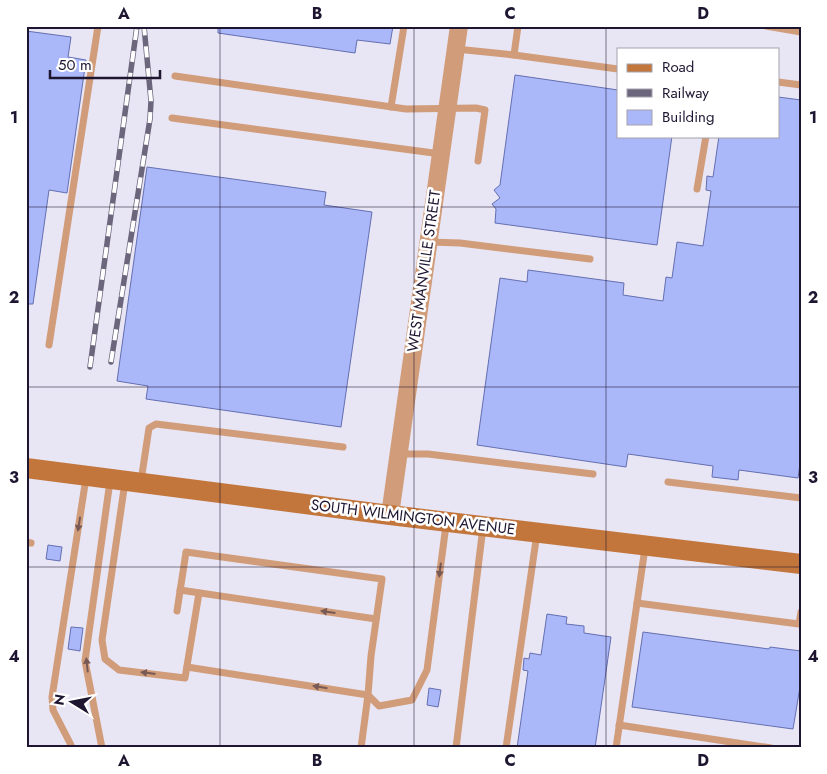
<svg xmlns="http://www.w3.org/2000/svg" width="827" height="774" font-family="Jost,sans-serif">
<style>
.building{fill:#aab7f8;stroke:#646fb1}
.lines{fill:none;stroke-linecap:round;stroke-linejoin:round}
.service{stroke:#d19c79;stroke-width:7}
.tertiary{stroke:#d19c79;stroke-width:18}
.secondary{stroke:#c2763c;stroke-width:20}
.rail-casing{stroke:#6c667c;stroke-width:5.5}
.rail{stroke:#fff;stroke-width:4;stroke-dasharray:11;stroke-linecap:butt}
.oneway{fill:#785955}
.grid{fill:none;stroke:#1e1631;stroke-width:1;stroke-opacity:0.55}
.labels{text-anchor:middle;stroke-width:5;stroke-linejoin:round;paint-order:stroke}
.street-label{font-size:15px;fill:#1e1631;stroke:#fff}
.neatline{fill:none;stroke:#1e1631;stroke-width:2}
.grid-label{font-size:16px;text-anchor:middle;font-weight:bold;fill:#1e1631}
</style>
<rect width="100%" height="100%" fill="#e8e5f4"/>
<g class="building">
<path d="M218 26H393L390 44 357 40 355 53 218 33Z"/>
<path d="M26 31 71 37 68 57 86 60 67 193 49 190 33 304H26Z"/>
<path d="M515 75 618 90V136H672L657 245 495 223 496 209 492 204 500 198 494 190 500 185Z"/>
<path d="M778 97 801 100V457L798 478 739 470 738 480 712 477 713 466 628 454 626 467 477 445 500 278 527 282 528 270 624 283 623 295 663 301 666 277 672 278 677 242 703 246 711 191 706 190 707 176 713 177 719 136H778Z"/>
<path d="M147 167 326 192 324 205 372 212 341 427 146 399 148 386 117 381Z"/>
<path d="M48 545 62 547 60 561 46 559Z"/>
<path d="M547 614 567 617 566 624 584 626V633L611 637 595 748H517L528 671 523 670 524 658 529 659 530 653 541 655Z"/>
<path d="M71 627 83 628 80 651 68 649Z"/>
<path d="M643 632 769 649 770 647 801 651V681L793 729 632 707Z"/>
<path d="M429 688 441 690 438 707 427 705Z"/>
</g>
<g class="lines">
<g class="service">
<path d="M766 26 801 32"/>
<path d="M456 49 514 55 518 26"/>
<path d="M514 55 618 69"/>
<path d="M175 76 406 109 476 108 485 110 478 161"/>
<path d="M778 82 801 85"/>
<path d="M391 107 404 26"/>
<path d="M172 118 441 154"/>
<path d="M697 189 706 136"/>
<path d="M429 242 460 243 590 259"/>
<path d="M49 345 98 26"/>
<path d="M399 454H428L593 474"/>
<path d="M141 481 149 428 156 424 343 447"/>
<path d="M125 482 102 640 105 659 119 670 185 678 199 593"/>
<path d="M668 482 801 498"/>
<path d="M26 542 31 543"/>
<path d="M180 590 376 619"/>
<path d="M637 603 799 624 801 612"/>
<path d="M177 611 186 552 382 579 371 656 368 695 361 748"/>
<path d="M187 667 368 695 379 706 412 700 427 670 446 525"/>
<path d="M619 725 771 748"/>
<path d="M70 748 71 745 53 710 52 697 86 478"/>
<path d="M102 748 85 661 110 481"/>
<path d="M456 748 483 527"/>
<path d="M506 748 537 533"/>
<path d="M616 748 645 548"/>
</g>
<path class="tertiary" d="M390 515 459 26"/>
<path class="secondary" d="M26 468 390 515 801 564"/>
<defs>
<g id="rail">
<path d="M111 362 150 119 151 101 144 26"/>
<path d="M90 367 137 26"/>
</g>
</defs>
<use href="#rail" class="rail-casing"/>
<use href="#rail" class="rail"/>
</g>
<defs><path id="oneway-solid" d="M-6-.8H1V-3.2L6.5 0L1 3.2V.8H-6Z" transform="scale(1.25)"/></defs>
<g class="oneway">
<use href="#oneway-solid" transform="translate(79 524) rotate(99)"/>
<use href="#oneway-solid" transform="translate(440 570) rotate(97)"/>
<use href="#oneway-solid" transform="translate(328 612) rotate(-172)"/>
<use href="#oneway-solid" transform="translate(87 665) rotate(-96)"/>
<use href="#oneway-solid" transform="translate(148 673) rotate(-173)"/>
<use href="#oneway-solid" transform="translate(320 687) rotate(-171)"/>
</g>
<path class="grid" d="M220 26V748M414 26V748M606 26V748M26 207H801M26 387H801M26 567H801"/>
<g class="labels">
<g class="street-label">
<text transform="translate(424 271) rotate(-82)" y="5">WEST MANVILLE STREET</text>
<text transform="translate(413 517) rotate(7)" y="5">SOUTH WILMINGTON AVENUE</text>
</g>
</g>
<rect width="827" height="774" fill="none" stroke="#ffffff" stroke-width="55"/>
<rect x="617" y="48" width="162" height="90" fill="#ffffff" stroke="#a5a2ad"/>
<rect x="627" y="64" width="25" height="8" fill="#c2763c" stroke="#a5a2ad"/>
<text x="662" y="72" font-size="15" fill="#1e1631">Road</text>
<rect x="627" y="89" width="25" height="8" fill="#6c667c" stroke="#a5a2ad"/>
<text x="662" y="98" font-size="15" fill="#1e1631">Railway</text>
<rect x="627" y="110" width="25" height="15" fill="#aab7f8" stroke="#a5a2ad"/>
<text x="662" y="122" font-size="15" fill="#1e1631">Building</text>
<g transform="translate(72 702) rotate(280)" stroke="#ffffff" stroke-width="4" paint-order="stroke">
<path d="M0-4L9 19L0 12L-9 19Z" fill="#1e1631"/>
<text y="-8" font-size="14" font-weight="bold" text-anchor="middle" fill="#1e1631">N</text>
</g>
<path d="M50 70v8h110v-8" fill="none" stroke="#1e1631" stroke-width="2.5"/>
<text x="58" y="70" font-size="15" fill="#1e1631" stroke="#ffffff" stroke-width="4" paint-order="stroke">50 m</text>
<rect x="28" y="28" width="772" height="718" class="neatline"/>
<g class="grid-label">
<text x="124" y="19">A</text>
<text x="317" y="19">B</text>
<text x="510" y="19">C</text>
<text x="703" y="19">D</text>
<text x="14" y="123">1</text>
<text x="813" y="123">1</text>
<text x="14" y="303">2</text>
<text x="813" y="303">2</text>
<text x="14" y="483">3</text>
<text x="813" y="483">3</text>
<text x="14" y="662">4</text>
<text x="813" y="662">4</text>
<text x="124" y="766">A</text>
<text x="317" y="766">B</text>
<text x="510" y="766">C</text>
<text x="703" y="766">D</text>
</g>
</svg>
